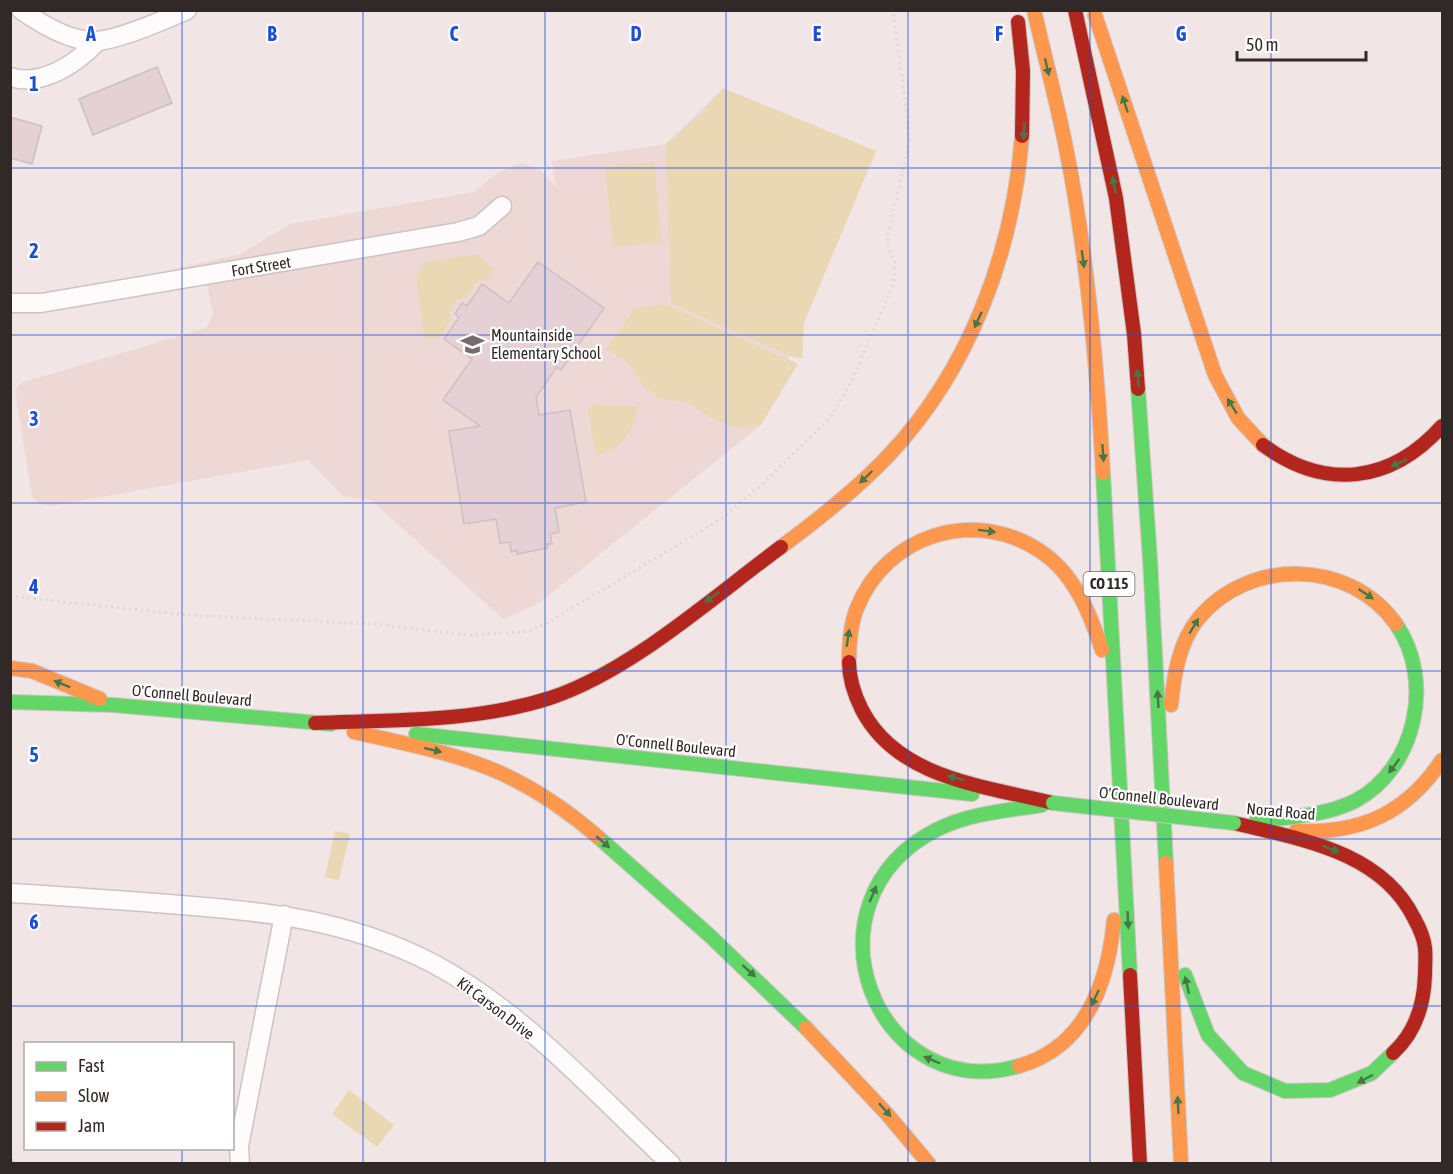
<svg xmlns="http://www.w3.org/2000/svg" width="1453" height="1174" font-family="'Asap Condensed',sans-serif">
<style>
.built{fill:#edd8d5}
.green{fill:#ead8b4}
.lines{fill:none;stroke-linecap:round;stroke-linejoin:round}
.stream{stroke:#e6bbe6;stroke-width:5}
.building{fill:#e5d0d5;stroke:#c9c1c2;stroke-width:1.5}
.street-casing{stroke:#ccc4c2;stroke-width:21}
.fast-casing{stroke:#ccc4c2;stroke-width:16}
.slow-casing{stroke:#ccc4c2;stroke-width:16}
.jam-casing{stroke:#ccc4c2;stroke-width:16}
.path{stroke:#d8d5d4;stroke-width:3;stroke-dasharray:1.5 4.5;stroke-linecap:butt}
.street{stroke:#fdfbfb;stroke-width:18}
.fast{stroke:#63d668;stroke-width:14}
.slow{stroke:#ff974d;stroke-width:14}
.jam{stroke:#b3261e;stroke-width:14}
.fast-bridge-casing{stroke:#ccc4c2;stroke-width:16;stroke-linecap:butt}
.fast-bridge{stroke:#63d668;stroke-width:14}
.oneway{fill:#487745}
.grid{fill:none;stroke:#1d4ed8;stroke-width:1.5;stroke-opacity:0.55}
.labels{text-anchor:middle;stroke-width:4.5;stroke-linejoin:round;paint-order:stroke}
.shield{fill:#fff;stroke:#6f6968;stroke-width:1.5}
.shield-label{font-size:15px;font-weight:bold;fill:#312928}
.street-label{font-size:16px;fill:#312928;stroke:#fff}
.poi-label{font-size:16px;fill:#312928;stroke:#fff;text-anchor:start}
.grid-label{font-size:20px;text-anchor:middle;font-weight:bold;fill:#1d4ed8;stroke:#fff;stroke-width:4.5;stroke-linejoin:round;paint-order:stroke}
</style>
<rect width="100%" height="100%" fill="#f1e6e5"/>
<path class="built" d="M723 88 876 151 761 425 539 603 503 619 371 500 343 496 308 460 50 506 39 504 32 497 15 391 21 383 206 328 213 315 205 275 158 283 178 268 241 254 290 224 474 192 497 173 521 163 540 169 556 188 552 161 666 144Z"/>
<g class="green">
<path d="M723 88 876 151 804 323 802 359 790 356 671 303 666 144 700 115Z"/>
<path d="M654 162 662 242 613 247 605 167Z"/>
<path d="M476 254 497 271H493L487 281 479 280 466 298 458 299 449 312 451 320 440 337 425 339 416 279 426 262Z"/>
<path d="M665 304 798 364 761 425 741 428 731 426 711 418 687 402 660 399 643 386 629 363 606 349 632 313V309Z"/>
<path d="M593 403 607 406H638C635 431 621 449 596 456L588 409Z"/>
<path d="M335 831 350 834 339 880 325 877Z"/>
<path d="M349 1090 394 1125 377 1147 332 1114Z"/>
</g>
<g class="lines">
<path class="stream" d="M10 1159 12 1164"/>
</g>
<g class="building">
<path d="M157 67 172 103 93 135 79 99Z"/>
<path d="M10 117 42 126 32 164 10 158Z"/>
<path d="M538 262 604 308 561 370 557 367 536 397 539 415 570 410 586 502 555 508 559 532 550 534 552 544H547L548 548 517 554V550L511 552 510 542 500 543 496 519 464 524 449 431 480 426 443 400 472 359 444 339 459 317 455 314 462 303 467 306 482 284 509 303Z"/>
</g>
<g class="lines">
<defs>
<g id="street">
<path d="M21 10C41 24 72 43 98 41 123 38 164 20 187 10"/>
<path d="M10 77C42 87 76 64 98 41"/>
<path d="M10 303H41L458 232 479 226 502 206"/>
<path d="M10 893C63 896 116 900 169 904 263 911 347 919 432 963 523 1011 596 1094 671 1164"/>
<path d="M240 1164 239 1146 284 915"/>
</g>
<g id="fast">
<path d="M1138 389 1150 559 1166 863"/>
<path d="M1103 473 1130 975"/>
<path d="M10 702 113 705 331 724"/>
<path d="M416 734 972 794"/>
<path d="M1256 821C1289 817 1325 816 1355 801 1416 769 1435 680 1396 624"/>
<path d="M598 837 709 935 806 1028"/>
<path d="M1185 975 1208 1035 1243 1073 1285 1091 1330 1090 1372 1073 1393 1053"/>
<path d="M1019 1066C875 1107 796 902 936 830 969 813 1006 811 1042 805"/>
</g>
<g id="slow">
<path d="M1034 10C1044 54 1056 99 1065 143 1087 250 1097 364 1103 473"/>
<path d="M1095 15 1215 375 1238 418 1263 445"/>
<path d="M781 547C819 519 857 489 889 455 970 369 1013 252 1022 136"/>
<path d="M849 662C849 644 850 625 857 608 886 535 974 507 1040 551 1074 573 1090 613 1102 650"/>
<path d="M10 668 32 671 100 699"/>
<path d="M1171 705C1174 675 1179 643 1198 619 1249 557 1350 559 1396 624"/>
<path d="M354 732C458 755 515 765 598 837"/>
<path d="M1296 831C1360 834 1406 814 1442 760"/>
<path d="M1166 863 1181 1164"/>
<path d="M806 1028 887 1114 929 1164"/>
<path d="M1019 1066C1086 1047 1108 983 1114 920"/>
</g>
<g id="jam">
<path d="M1075 10 1116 198 1134 334 1138 389"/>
<path d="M1018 22 1023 71 1022 136"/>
<path d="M1263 445C1325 491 1391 483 1442 426"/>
<path d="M849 662C849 678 855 696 862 710 898 779 985 786 1053 803"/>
<path d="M315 723C393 720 475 722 550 698 630 672 713 597 781 547"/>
<path d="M1234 823C1299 839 1381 851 1414 918 1419 927 1424 937 1425 948 1426 957 1425 966 1425 975 1424 1004 1415 1033 1393 1053"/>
<path d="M1130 975 1140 1164"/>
</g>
</defs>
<use href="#street" class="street-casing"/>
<use href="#fast" class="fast-casing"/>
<use href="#slow" class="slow-casing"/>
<use href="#jam" class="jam-casing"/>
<path class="path" d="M10 596 188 615 373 624 469 635 524 632 544 625 721 519 761 485 830 418 851 382 894 283 895 261 888 247V234L910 140 893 10"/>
<use href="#street" class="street"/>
<use href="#fast" class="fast"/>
<use href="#slow" class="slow"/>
<use href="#jam" class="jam"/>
<defs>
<path id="fast-bridge" d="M1053 803 1234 823"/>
</defs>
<use href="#fast-bridge" class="fast-bridge-casing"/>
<use href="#fast-bridge" class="fast-bridge"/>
</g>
<defs><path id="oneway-solid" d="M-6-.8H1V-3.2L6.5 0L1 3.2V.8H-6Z" transform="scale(1.5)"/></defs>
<g class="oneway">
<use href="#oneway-solid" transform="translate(1047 67) rotate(77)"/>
<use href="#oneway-solid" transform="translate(1125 104) rotate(-108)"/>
<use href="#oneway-solid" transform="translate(1024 131) rotate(93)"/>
<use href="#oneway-solid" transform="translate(1114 185) rotate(-101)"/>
<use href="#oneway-solid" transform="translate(1083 259) rotate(82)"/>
<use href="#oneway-solid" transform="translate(978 320) rotate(115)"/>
<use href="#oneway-solid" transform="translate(1138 378) rotate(-95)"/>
<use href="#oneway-solid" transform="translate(1232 406) rotate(-122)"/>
<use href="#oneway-solid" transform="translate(1103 453) rotate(86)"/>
<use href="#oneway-solid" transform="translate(1399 463) rotate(155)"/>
<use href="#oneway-solid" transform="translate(866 477) rotate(136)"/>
<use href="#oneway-solid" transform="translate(987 531) rotate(7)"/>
<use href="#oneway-solid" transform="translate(1366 594) rotate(34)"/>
<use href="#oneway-solid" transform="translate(712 597) rotate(144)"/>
<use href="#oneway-solid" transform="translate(1194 626) rotate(-59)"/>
<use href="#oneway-solid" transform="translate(848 638) rotate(-81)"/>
<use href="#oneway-solid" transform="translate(62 684) rotate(-158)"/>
<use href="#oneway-solid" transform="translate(1158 699) rotate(-93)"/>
<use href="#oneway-solid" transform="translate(433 750) rotate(13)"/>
<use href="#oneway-solid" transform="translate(1394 766) rotate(127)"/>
<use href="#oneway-solid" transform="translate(956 778) rotate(-165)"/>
<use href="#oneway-solid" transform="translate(603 842) rotate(41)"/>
<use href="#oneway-solid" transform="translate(1331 849) rotate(22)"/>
<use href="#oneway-solid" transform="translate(873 894) rotate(-67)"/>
<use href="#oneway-solid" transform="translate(1128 920) rotate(87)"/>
<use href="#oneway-solid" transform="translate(749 971) rotate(42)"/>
<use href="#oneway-solid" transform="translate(1187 985) rotate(-103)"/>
<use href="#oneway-solid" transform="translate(1095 998) rotate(115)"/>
<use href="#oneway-solid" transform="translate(932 1060) rotate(-157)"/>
<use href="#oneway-solid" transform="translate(1365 1079) rotate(152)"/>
<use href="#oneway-solid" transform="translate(1178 1105) rotate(-93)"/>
<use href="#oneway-solid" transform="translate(885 1110) rotate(48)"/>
</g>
<path class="grid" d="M182 10V1044M363 10V1164M545 10V1164M726 10V1164M908 10V1164M1090 10V1164M1271 10V1164M10 168H1442M10 335H1442M10 503H1442M10 671H1442M10 839H1442M10 1006H1442M182 1148V1164"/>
<defs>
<symbol id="school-bare" viewBox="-9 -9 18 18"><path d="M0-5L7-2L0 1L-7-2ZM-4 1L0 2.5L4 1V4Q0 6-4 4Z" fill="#746b6a" stroke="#fff" stroke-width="2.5" paint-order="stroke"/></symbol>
</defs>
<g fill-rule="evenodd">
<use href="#school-bare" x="456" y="328" width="33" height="33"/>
</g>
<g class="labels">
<rect class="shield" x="1083.5" y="572" width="51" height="24" rx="4.5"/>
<g class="shield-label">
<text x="1109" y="589">CO 115</text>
</g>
<g class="street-label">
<text transform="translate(261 266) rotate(-9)" y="6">Fort Street</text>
<text transform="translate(192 695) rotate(5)" y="6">O'Connell Boulevard</text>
<text transform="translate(676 745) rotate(6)" y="6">O'Connell Boulevard</text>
<text transform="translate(1159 798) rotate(6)" y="6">O'Connell Boulevard</text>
<text transform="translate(1281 811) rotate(5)" y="6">Norad Road</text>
<text transform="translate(496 1008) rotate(37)" y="6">Kit Carson Drive</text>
</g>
<g class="poi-label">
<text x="491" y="341">Mountainside<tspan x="491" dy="18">Elementary School</tspan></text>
</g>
</g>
<g class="grid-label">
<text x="91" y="41">A</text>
<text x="272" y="41">B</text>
<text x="454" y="41">C</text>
<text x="636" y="41">D</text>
<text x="817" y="41">E</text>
<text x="999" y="41">F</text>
<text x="1181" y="41">G</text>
<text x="34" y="91">1</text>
<text x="34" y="258">2</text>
<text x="34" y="426">3</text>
<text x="34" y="594">4</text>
<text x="34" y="762">5</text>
<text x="34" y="929">6</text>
</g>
<rect width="1453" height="1174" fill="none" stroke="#312928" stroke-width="24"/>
<rect x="24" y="1042" width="210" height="108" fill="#ffffff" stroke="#ada9a9" stroke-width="1.5"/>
<rect x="36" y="1062" width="30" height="9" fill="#63d668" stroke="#ada9a9" stroke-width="1.5"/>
<text x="78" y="1072" font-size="18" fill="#312928">Fast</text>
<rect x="36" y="1092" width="30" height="9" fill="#ff974d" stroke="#ada9a9" stroke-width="1.5"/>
<text x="78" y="1102" font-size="18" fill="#312928">Slow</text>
<rect x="36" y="1122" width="30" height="9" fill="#b3261e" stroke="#ada9a9" stroke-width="1.5"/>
<text x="78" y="1132" font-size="18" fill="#312928">Jam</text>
<path d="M1237 51v9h129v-9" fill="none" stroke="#312928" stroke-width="3"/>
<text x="1246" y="51" font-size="18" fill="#312928" stroke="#ffffff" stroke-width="4.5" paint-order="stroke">50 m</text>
</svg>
